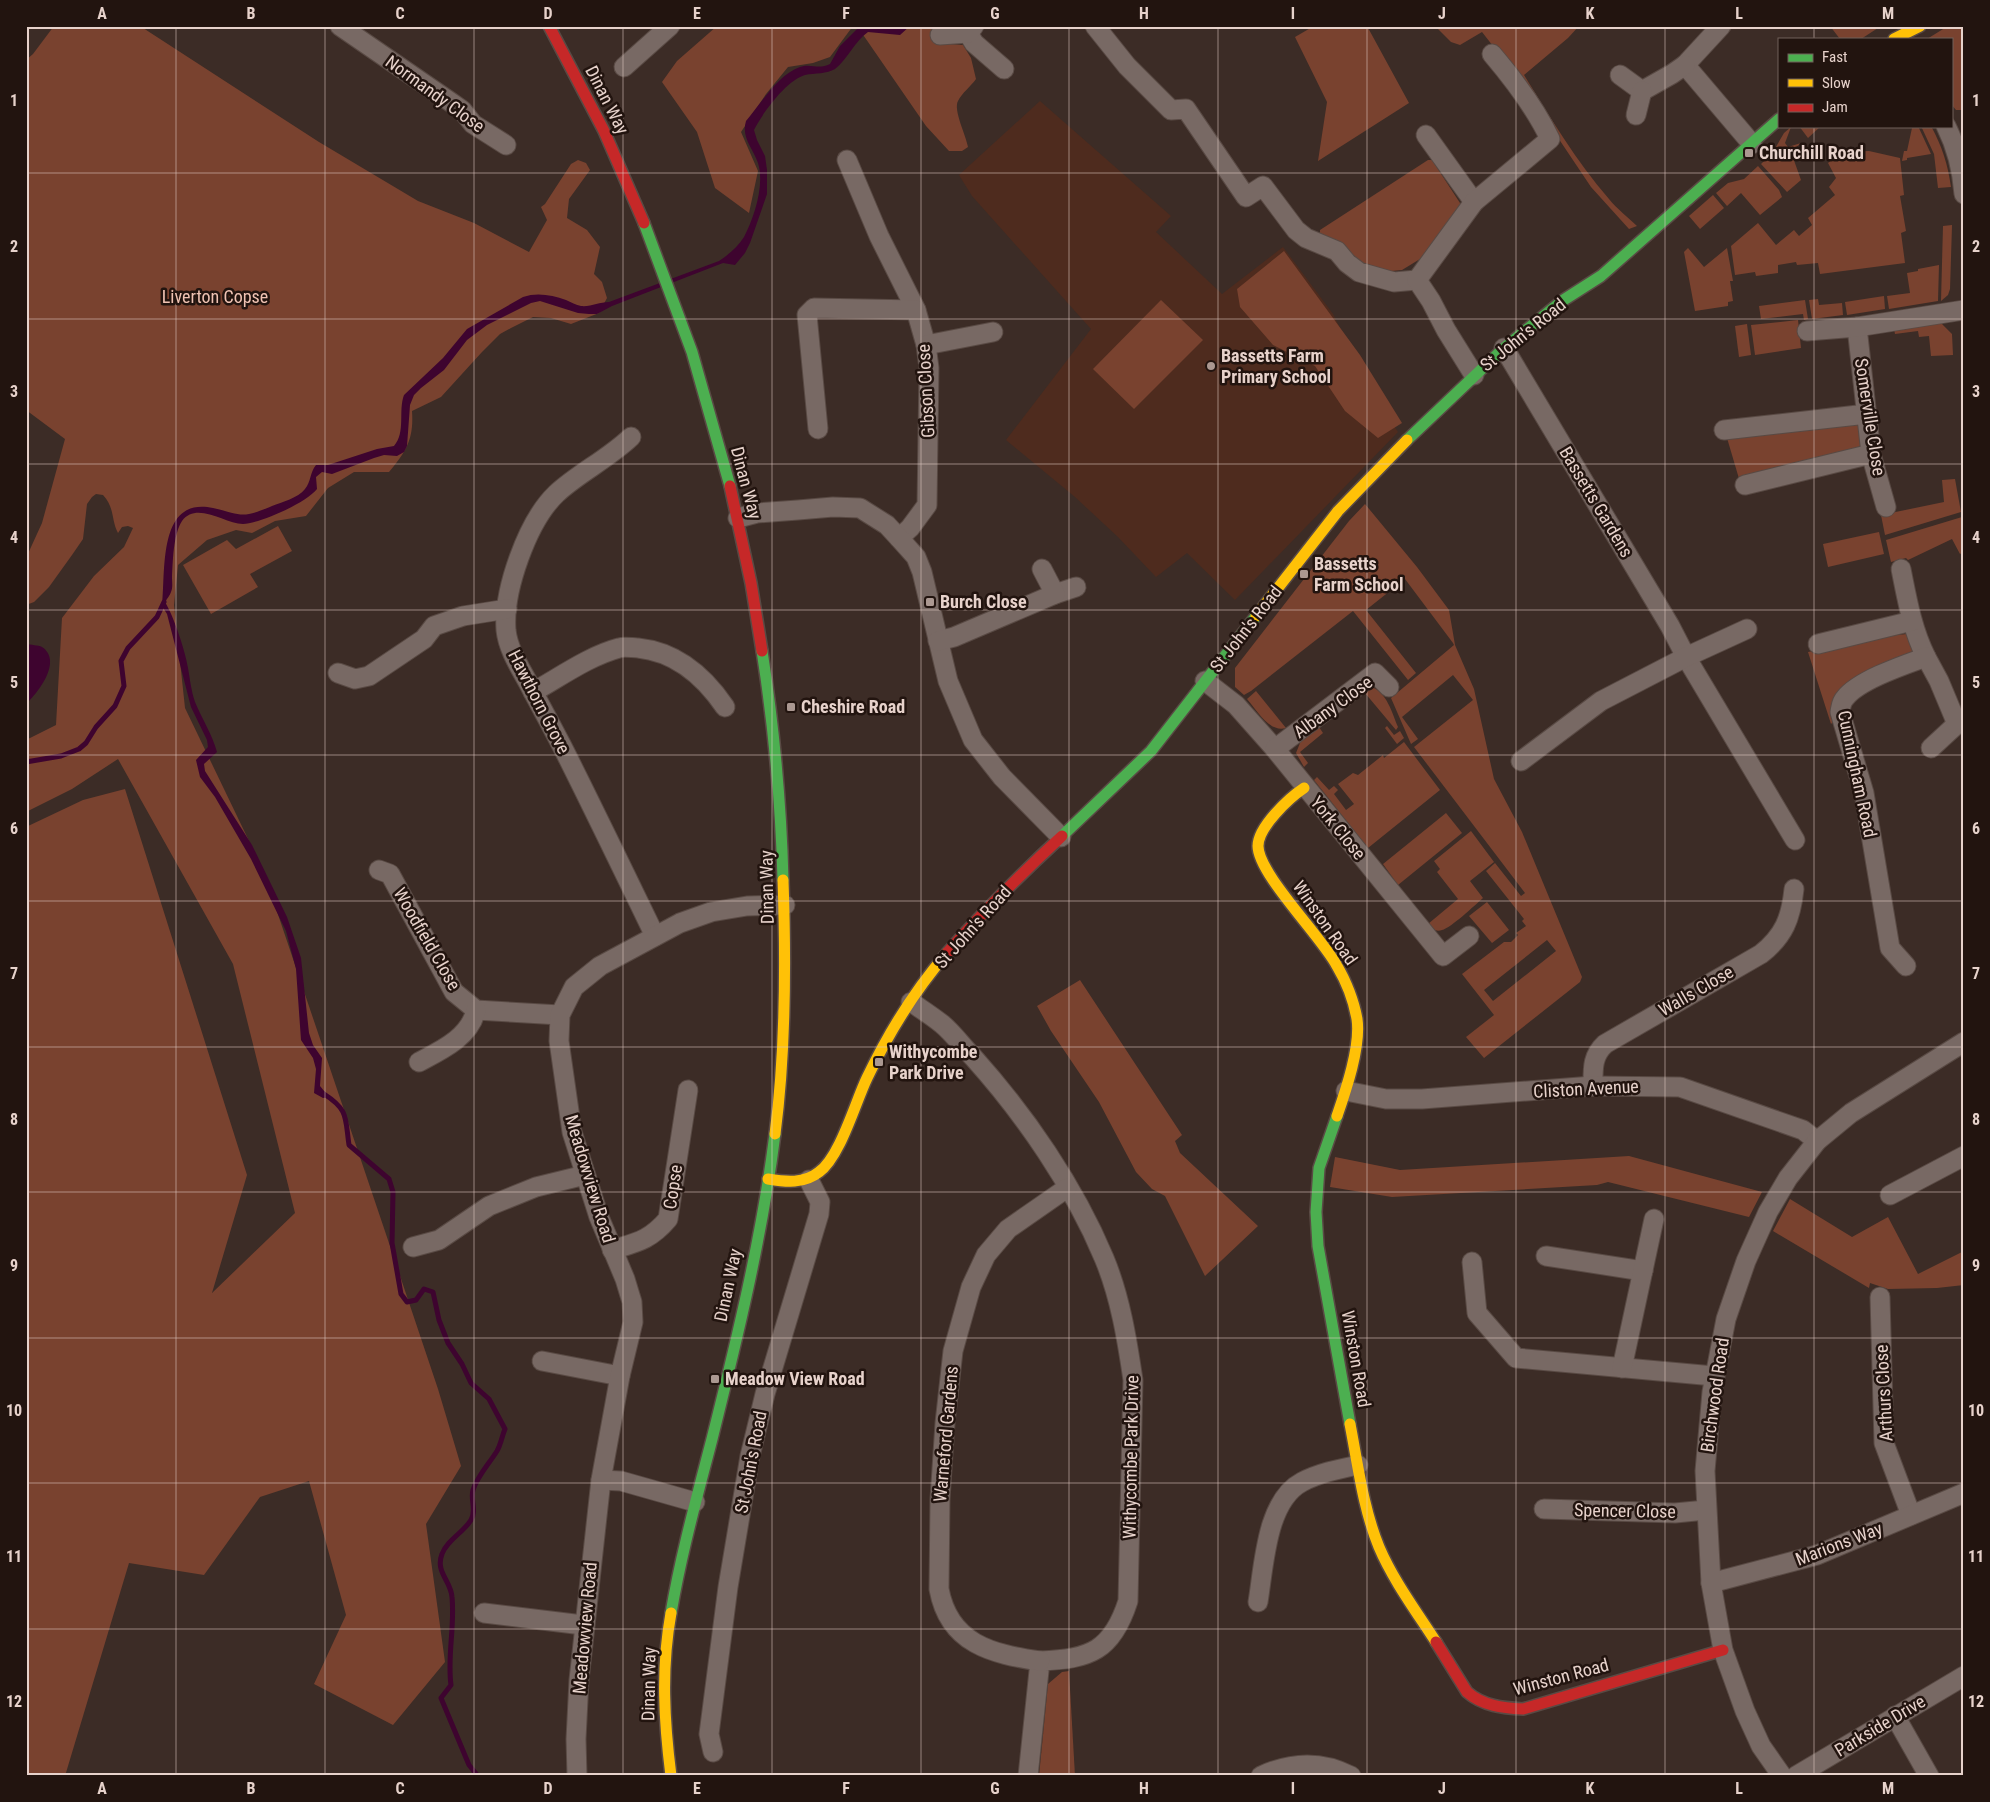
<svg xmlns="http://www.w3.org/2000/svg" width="1990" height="1802" font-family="'Roboto Condensed',sans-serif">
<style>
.built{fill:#4e2b1e}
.green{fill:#79422f;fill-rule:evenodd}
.water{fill:#3e042f}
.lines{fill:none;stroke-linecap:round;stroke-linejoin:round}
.stream{stroke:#3e042f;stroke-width:5}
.street-casing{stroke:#594a44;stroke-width:21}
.fast-casing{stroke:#594a44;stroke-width:14}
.slow-casing{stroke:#594a44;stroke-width:14}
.jam-casing{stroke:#594a44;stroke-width:14}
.street{stroke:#786964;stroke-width:19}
.fast{stroke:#4caf50;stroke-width:11}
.slow{stroke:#ffc107;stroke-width:11}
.jam{stroke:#c62828;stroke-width:11}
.grid{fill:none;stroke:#e7d2cb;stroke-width:1;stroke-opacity:0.55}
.poi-dot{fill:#ab9891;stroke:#22140f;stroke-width:2}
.labels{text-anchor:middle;stroke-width:5;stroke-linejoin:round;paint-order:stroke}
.street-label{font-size:18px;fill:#e7d2cb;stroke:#22140f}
.poi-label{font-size:18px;font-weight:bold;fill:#e7d2cb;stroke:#22140f;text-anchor:start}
.park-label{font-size:18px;fill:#f0c3b3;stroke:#22140f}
.neatline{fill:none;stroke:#e7d2cb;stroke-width:2}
.grid-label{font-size:16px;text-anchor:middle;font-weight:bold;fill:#e7d2cb}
</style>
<rect width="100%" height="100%" fill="#3c2c26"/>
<path class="built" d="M1040 101 1171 216 1156 232 1222 294 1283 247 1333 314 1372 392 1398 432 1235 600 1187 553 1156 577 1118 537 1075 497 1006 440 1091 329 972 196 959 175Z"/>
<g class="green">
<path d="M54 26H140L319 142 418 201 474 223 529 252 547 220 541 207 545 204 571 164 578 160 586 163 590 170 569 199 567 218 587 230 600 247 594 274 602 282 607 298 599 313 571 324 551 318 533 317 511 328 500 334 482 352 441 397 412 411C414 439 406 452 389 472H354L328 488 306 516 275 521 252 533 236 530 207 540 178 565 174 605 185 708 263 870 391 1249 438 1389 461 1466 426 1524 445 1662 393 1725 314 1684 346 1615 309 1481 260 1497 204 1575 129 1563 65 1776H26V827L83 800 125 789 247 1175 212 1293 295 1213 233 964 118 759 72 789 26 812V740L56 725 62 618 94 576 124 547 133 528 128 526 122 527 118 533C111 520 115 508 103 495L96 494 92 497 87 504 83 539 72 555 49 587 34 602 26 605V558L42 523 65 439 26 410V60L33 54Z"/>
<path d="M717 26H853L830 57 813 63 788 67 766 94 741 132 758 171 749 213 715 188 697 132 662 82 677 61Z"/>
<path d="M857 26H962L937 43 963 45 971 58 976 79C971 86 962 93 958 101 953 110 966 135 968 147L962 151H949L926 126Z"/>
<path d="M1314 26H1367L1409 103 1318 161 1327 102 1295 37Z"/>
<path d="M1435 26H1579L1568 38 1524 75C1550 117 1576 161 1609 199 1617 209 1628 217 1637 226L1629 229 1591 187 1518 78 1482 32 1460 45 1451 42Z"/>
<path d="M1830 26H1881L1861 39H1840Z"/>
<path d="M1948 26H1964V110H1956L1951 104V39H1927Z"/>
<path d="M1799 126H1821L1808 138Z"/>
<path d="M1918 126 1931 154 1907 158V160L1902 161 1904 151H1907L1912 128Z"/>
<path d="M1921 126H1931C1942 146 1948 165 1951 187L1938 188 1934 154Z"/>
<path d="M1791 127 1785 143 1788 147 1801 143 1791 152 1801 180 1787 192 1761 164 1773 152 1784 133Z"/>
<path d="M1869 151 1900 158 1904 195 1900 196 1906 231 1901 233 1905 263 1820 274 1818 263 1797 265 1796 262 1778 265V273L1756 276 1755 272 1735 275 1731 246 1758 223 1776 245 1794 230 1799 236 1812 225 1808 218 1835 195 1829 187 1836 178 1828 163 1841 152Z"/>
<path d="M1428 160H1432L1460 203V208L1420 259 1402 270 1381 272 1365 269 1320 234V230Z"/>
<path d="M1758 166 1779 190 1782 197 1760 215 1741 193 1727 206 1716 193 1728 183 1744 179Z"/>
<path d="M1713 195 1724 208 1700 229 1689 216Z"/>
<path d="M1952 225 1950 289 1948 295 1941 301 1943 226Z"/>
<path d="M1688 248 1704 267 1727 248 1733 281H1730L1733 301 1728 302V306L1695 311 1684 252Z"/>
<path d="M1284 251 1360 355 1402 423 1378 438 1345 411 1315 366 1273 345 1240 307 1237 289Z"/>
<path d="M1939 265 1938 301 1889 309 1887 296 1910 293 1907 273 1918 271V269Z"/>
<path d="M1884 296 1885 309 1847 315 1845 302Z"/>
<path d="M1818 299 1819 305 1842 303 1843 315 1812 319 1809 300Z"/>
<path d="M1161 300 1203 340 1134 409 1093 369Z"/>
<path d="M1805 300 1808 319 1804 320 1803 314 1761 319 1759 306Z"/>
<path d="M1798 320 1801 348 1755 355 1751 325Z"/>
<path d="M1935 323 1942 324 1952 334 1953 355 1931 356 1929 336 1919 337 1918 331 1895 334 1894 329Z"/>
<path d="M1747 324 1751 355 1739 357 1735 326Z"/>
<path d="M1857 422 1861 424 1863 450 1740 482 1727 438Z"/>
<path d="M1955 479 1961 512 1885 535 1881 515 1944 502 1942 480Z"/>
<path d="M1365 504 1417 567 1449 610 1455 645 1474 689 1494 779 1522 832 1582 977 1580 982 1484 1058 1466 1037 1494 1015 1462 974 1504 942H1511L1518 935 1516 933 1526 926 1522 921 1524 919 1486 871 1495 863 1521 896 1525 893 1414 747 1473 700 1453 675 1402 717 1418 739 1411 744 1391 698 1454 645 1453 643 1405 579 1366 610 1416 673 1408 680 1353 611 1251 691 1244 695 1235 687V668L1349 521ZM1547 940 1556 951 1493 1001 1484 990Z"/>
<path d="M1962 517 1964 552 1960 554 1952 539 1908 560 1906 558 1891 562 1886 540Z"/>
<path d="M278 526 292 551 250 574 258 587 211 614 183 565 227 540 236 549Z"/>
<path d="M1879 532 1884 554 1828 567 1823 544Z"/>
<path d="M1907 634 1910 637 1914 653 1882 668 1831 724 1808 652 1886 636Z"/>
<path d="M1371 687C1387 692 1392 713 1398 727L1396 730 1365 693 1363 694Z"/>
<path d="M1256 691 1286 728C1269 733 1257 710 1247 699Z"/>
<path d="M1327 721 1319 727 1323 733 1300 752 1308 763 1304 767 1296 753 1300 743 1299 738Z"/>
<path d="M1387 726 1394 735 1400 731 1404 738 1397 744 1385 728Z"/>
<path d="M1404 742 1440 790 1368 848 1314 780 1317 777 1329 790 1334 786 1338 790 1334 794 1346 810 1354 804 1338 784 1353 773 1358 775 1383 755 1384 758Z"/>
<path d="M1446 813 1462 833 1398 885 1383 864Z"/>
<path d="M1471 831 1494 862 1470 881 1483 898C1475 905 1451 928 1442 930 1436 932 1432 929 1428 924L1458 899 1437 872 1440 869 1434 861Z"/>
<path d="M1487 902 1509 930 1492 943 1469 916Z"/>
<path d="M1080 980 1182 1135 1175 1141 1180 1153 1258 1226 1205 1276 1165 1196 1152 1189 1136 1172 1099 1102 1051 1031 1037 1006Z"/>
<path d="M1629 1156 1762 1192 1749 1217 1608 1182 1597 1185 1392 1197 1330 1187 1335 1157 1400 1170Z"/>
<path d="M1790 1199 1852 1237 1888 1217 1918 1274 1964 1251V1285L1937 1288 1888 1289 1870 1283 1869 1288 1773 1231Z"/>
<path d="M1069 1671 1075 1776H1039L1048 1684 1062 1672Z"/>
</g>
<g class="water">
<path d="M860 26H910L900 35 868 32C854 42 847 60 835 69 827 74 815 73 805 75 787 80 763 112 754 130L757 140 765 156 767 170V194L750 243 745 253 735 265 723 263 612 306 597 314H589L578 313 540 301 531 303 487 325 467 340 444 370 421 388 414 395 410 405 407 446 404 452 397 456 384 455 374 458 332 474 322 472 316 477 317 489C306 503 261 523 243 524 225 524 197 501 182 521 173 535 173 561 172 577 172 581 173 588 171 592 170 595 167 599 165 602 174 617 185 650 188 668 190 679 191 690 195 702 202 719 212 734 217 752L204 764 205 771 252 845 287 917 301 958 309 1033 313 1045 322 1058 320 1086 329 1097 323 1098 314 1093 316 1069 313 1058 301 1040 296 969 286 931 251 859 215 797 200 777 196 760 208 747 207 740 191 707 167 614 162 606C166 572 157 496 213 508 243 515 241 519 272 506 282 502 298 498 305 489 311 482 310 472 316 465H328L377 449 394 446C406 432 398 411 404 395L443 358 467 329 523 297C537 292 552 295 566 300 571 302 576 305 581 306 591 307 599 302 609 302L719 261C728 255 738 247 744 237 754 218 765 185 758 163 753 148 741 138 746 121 761 103 779 74 800 67 811 63 818 70 830 64L840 46Z"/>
<path d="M26 644C31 645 38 645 42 647 63 661 38 693 26 704Z"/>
</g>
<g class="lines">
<g class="stream">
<path d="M26 762 61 756 79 749 86 743 96 727 115 706 124 686 121 661 128 648 157 617 164 602"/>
<path d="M324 1094C349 1110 345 1118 349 1145L389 1179 393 1192 392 1243 401 1294 407 1302 416 1300 424 1289 433 1292 439 1320 448 1343 462 1364 471 1383 489 1399 505 1429C502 1436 501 1444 497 1451 489 1464 478 1475 473 1490 470 1500 477 1510 471 1520 464 1532 447 1540 442 1554 435 1572 451 1581 452 1597 455 1627 447 1656 451 1685L441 1698 469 1765 478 1776"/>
</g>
<defs>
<g id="street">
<path d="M340 26 452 103 462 110 473 124 506 145"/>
<path d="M1095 26 1127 66 1171 110 1186 109 1246 197 1263 186 1296 230 1306 238 1337 251 1347 263 1359 272 1394 282 1417 280"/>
<path d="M1721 26 1685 65 1752 144"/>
<path d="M968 33 974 43 1004 69"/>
<path d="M940 35 968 33 974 26"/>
<path d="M624 67 670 26"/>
<path d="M1620 75 1642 91 1672 74 1685 65"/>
<path d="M1636 115 1642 91"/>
<path d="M1946 126C1957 148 1962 169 1964 194"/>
<path d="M1426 135 1474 202"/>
<path d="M847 160 879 236 916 310 926 345 929 368 927 505 910 528 899 538"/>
<path d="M1857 327 1871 454 1886 507"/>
<path d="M1807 331 1857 327 1964 310"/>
<path d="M926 345 993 332"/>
<path d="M1504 348 1670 626 1686 657 1795 840"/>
<path d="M1474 375 1446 330 1431 301 1417 280 1474 202 1550 139C1536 109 1514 80 1492 54"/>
<path d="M818 429 807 315 814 308 916 310"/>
<path d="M1724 430 1867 414"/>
<path d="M631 437C608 459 577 474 556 494 527 522 503 591 506 630 508 650 521 669 530 686 542 709 555 732 567 756 597 816 626 876 655 936"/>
<path d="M1745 485 1871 454"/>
<path d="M738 518 757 513 798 510 833 507 860 508 887 525 899 538 916 557 922 572 948 681 973 740 1002 777 1061 837"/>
<path d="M1901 569C1907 599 1912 629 1926 657"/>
<path d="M1055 594 1076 587"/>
<path d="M938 641 954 637 1055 594 1042 569"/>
<path d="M1818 644 1912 621"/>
<path d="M338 673 355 679 369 676 424 639 434 626 463 616 507 609"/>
<path d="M1205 681 1236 705 1275 749 1443 956 1469 936"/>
<path d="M533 692C560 677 589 656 619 648 625 646 632 648 638 648 677 652 704 676 725 707"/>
<path d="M1931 748 1957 724"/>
<path d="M1275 749 1375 673 1389 687"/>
<path d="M1521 761 1601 701 1686 657 1747 629"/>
<path d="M379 870 390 874 454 992 476 1010 560 1015"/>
<path d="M1906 966 1890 948 1864 793 1840 712C1841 707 1841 702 1845 698 1859 680 1904 665 1926 657L1939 681 1957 724 1964 723"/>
<path d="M911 1002C921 1009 932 1016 942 1024 953 1033 963 1047 973 1057 1025 1115 1074 1186 1104 1258 1120 1296 1127 1339 1133 1380L1128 1601C1112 1651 1090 1659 1040 1661L1028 1776"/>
<path d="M419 1062C442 1050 470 1037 476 1010"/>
<path d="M1593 1086C1593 1069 1592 1056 1605 1044L1761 954C1784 936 1791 918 1794 889"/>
<path d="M1346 1091 1386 1099H1422L1593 1086 1680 1087 1803 1130 1817 1141"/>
<path d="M1890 1195 1964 1156"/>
<path d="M413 1247 439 1240 489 1206 536 1187 585 1175"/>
<path d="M612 1250C638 1242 650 1240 668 1219L688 1090"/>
<path d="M1546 1256 1643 1271"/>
<path d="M1472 1262 1477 1313 1516 1358 1714 1376"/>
<path d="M1880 1297 1884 1443 1911 1515"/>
<path d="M542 1361 620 1376"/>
<path d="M1622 1368 1654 1219"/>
<path d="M601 1480 621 1481 695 1502"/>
<path d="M1544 1509 1675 1513 1706 1510"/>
<path d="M1711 1583 1817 1555 1964 1493"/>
<path d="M1258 1602C1264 1566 1266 1501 1302 1482 1319 1473 1339 1469 1358 1465"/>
<path d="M484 1613 583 1625"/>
<path d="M1040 1661C992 1654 949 1644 939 1589L940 1499 945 1423 953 1351 971 1287 986 1255 1008 1229 1067 1188"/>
<path d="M1895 1716 1929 1776"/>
<path d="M713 1752 709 1734 728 1587 750 1456 765 1394 819 1214 820 1202 809 1180"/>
<path d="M577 1776 576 1739 579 1680 601 1480 620 1376 633 1322 632 1302 625 1279 599 1217 572 1132 559 1041 560 1015 574 987 600 966 680 923 711 912 747 906 785 905"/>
<path d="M1261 1776C1291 1762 1322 1761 1351 1776"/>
<path d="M1782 1776 1761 1746 1745 1711 1723 1650 1711 1583 1705 1471 1712 1392 1726 1319 1746 1261 1768 1212 1788 1178 1817 1141 1851 1113 1964 1042"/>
<path d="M1796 1776 1964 1676"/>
</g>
<g id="fast">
<path d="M644 223 692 352 730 486"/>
<path d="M1407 440 1504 348 1562 301 1601 276 1779 119"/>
<path d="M762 651C774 727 781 803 783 880"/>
<path d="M1062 836 1151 751 1256 616"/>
<path d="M1337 1116 1319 1168 1316 1212 1318 1246 1350 1424"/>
<path d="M671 1613C681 1554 697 1497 712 1439 737 1339 762 1237 775 1134"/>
</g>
<g id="slow">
<path d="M1894 39 1920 26"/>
<path d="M1256 616 1338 511 1407 440"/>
<path d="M1304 788C1289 798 1258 827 1258 846 1258 874 1322 937 1337 966 1346 981 1354 1002 1357 1019 1361 1046 1346 1090 1337 1116"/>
<path d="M775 1134C786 1050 786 964 783 880"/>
<path d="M768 1179C786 1182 804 1184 819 1172 840 1157 855 1103 867 1078 888 1034 915 990 947 953"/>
<path d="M1350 1424C1358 1465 1363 1508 1379 1547 1393 1580 1416 1611 1436 1642"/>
<path d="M671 1613C661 1668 664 1721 671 1776"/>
</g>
<g id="jam">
<path d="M549 26 604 131 644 223"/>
<path d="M730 486 751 583 762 651"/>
<path d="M947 953C983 912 1022 873 1062 836"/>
<path d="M1436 1642 1467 1692C1483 1706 1503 1708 1523 1709L1723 1650"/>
</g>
</defs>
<use href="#street" class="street-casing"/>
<use href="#fast" class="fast-casing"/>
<use href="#slow" class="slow-casing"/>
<use href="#jam" class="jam-casing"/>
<use href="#street" class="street"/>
<use href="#fast" class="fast"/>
<use href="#slow" class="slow"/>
<use href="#jam" class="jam"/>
</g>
<path class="grid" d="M176 26V1776M325 26V1776M474 26V1776M623 26V1776M772 26V1776M921 26V1776M1069 26V1776M1218 26V1776M1367 26V1776M1516 26V1776M1665 26V1776M1814 26V39M1814 126V1776M26 173H1964M26 319H1964M26 464H1964M26 610H1964M26 755H1964M26 901H1964M26 1047H1964M26 1192H1964M26 1338H1964M26 1483H1964M26 1629H1964"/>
<g class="poi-dot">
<rect x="1744" y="148" width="10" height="10" rx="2.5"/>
<circle cx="1211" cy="366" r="5"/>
<rect x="1299" y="569" width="10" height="10" rx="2.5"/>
<rect x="925" y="597" width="10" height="10" rx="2.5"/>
<rect x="786" y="702" width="10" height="10" rx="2.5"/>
<rect x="874" y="1057" width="10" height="10" rx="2.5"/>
<rect x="710" y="1374" width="10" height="10" rx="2.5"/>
</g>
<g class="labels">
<g class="street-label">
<text transform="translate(435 94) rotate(36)" y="6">Normandy Close</text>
<text transform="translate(607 100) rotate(63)" y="6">Dinan Way</text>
<text transform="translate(1523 335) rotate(-39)" y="6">St John's Road</text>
<text transform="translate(926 391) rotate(-93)" y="6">Gibson Close</text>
<text transform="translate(1870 417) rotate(81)" y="6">Somerville Close</text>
<text transform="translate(746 483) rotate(75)" y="6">Dinan Way</text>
<text transform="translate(1596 502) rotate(59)" y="6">Bassetts Gardens</text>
<text transform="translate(1246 629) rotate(-52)" y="6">St John's Road</text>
<text transform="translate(539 702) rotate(63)" y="6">Hawthorn Grove</text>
<text transform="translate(1333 707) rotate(-36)" y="6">Albany Close</text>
<text transform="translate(1857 774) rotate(78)" y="6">Cunningham Road</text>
<text transform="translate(1338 828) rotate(51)" y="6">York Close</text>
<text transform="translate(767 887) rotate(-91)" y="6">Dinan Way</text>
<text transform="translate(1325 923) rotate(55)" y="6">Winston Road</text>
<text transform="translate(973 927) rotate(-48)" y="6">St John's Road</text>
<text transform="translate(427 939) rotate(60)" y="6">Woodfield Close</text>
<text transform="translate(1696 991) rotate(-30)" y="6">Walls Close</text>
<text transform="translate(1586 1089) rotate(-3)" y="6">Cliston Avenue</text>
<text transform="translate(590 1179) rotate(73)" y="6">Meadowview Road</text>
<text transform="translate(673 1187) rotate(-82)" y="6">Copse</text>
<text transform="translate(728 1285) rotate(-78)" y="6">Dinan Way</text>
<text transform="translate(1356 1359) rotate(80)" y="6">Winston Road</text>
<text transform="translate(1884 1393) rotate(-93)" y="6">Arthurs Close</text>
<text transform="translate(1715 1395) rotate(-82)" y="6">Birchwood Road</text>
<text transform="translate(946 1434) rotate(-85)" y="6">Warneford Gardens</text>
<text transform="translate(1131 1457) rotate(-89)" y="6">Withycombe Park Drive</text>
<text transform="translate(751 1462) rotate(-79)" y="6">St John's Road</text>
<text transform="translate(1625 1511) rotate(1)" y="6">Spencer Close</text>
<text transform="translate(1839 1544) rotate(-21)" y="6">Marions Way</text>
<text transform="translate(585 1628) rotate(-85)" y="6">Meadowview Road</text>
<text transform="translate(1561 1677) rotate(-15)" y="6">Winston Road</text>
<text transform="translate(649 1684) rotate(-89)" y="6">Dinan Way</text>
<text transform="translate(1880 1726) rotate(-31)" y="6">Parkside Drive</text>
</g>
<g class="poi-label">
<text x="1759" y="159">Churchill Road</text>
<text x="1221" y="362">Bassetts Farm<tspan x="1221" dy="21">Primary School</tspan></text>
<text x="1314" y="570">Bassetts<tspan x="1314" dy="21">Farm School</tspan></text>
<text x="940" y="608">Burch Close</text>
<text x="801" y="713">Cheshire Road</text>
<text x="889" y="1058">Withycombe<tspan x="889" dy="21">Park Drive</tspan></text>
<text x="725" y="1385">Meadow View Road</text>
</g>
<g class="park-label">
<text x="215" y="303">Liverton Copse</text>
</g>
</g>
<rect width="1990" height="1802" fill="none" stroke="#22140f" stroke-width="55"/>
<rect x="1778" y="38" width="175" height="90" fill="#22140f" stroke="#71605a"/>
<rect x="1788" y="54" width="25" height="8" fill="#4caf50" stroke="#71605a"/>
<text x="1822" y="62" font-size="15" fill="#e7d2cb">Fast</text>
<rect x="1788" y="79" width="25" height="8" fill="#ffc107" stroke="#71605a"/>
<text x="1822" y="88" font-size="15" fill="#e7d2cb">Slow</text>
<rect x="1788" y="104" width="25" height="8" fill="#c62828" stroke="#71605a"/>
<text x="1822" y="112" font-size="15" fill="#e7d2cb">Jam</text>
<rect x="28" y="28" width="1934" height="1746" class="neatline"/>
<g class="grid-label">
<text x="102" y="19">A</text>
<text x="251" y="19">B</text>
<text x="400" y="19">C</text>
<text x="548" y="19">D</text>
<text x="697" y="19">E</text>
<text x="846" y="19">F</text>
<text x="995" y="19">G</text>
<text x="1144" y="19">H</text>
<text x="1293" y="19">I</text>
<text x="1442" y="19">J</text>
<text x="1590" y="19">K</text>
<text x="1739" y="19">L</text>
<text x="1888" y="19">M</text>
<text x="14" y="106">1</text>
<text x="1976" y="106">1</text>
<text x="14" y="252">2</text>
<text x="1976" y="252">2</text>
<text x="14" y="397">3</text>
<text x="1976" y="397">3</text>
<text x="14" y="543">4</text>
<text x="1976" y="543">4</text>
<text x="14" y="688">5</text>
<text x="1976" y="688">5</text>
<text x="14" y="834">6</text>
<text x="1976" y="834">6</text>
<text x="14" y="979">7</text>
<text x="1976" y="979">7</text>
<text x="14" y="1125">8</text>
<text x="1976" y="1125">8</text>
<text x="14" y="1271">9</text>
<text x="1976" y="1271">9</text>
<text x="14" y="1416">10</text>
<text x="1976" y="1416">10</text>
<text x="14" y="1562">11</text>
<text x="1976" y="1562">11</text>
<text x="14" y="1707">12</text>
<text x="1976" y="1707">12</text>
<text x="102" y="1794">A</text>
<text x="251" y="1794">B</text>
<text x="400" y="1794">C</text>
<text x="548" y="1794">D</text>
<text x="697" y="1794">E</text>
<text x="846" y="1794">F</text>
<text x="995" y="1794">G</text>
<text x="1144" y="1794">H</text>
<text x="1293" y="1794">I</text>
<text x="1442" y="1794">J</text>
<text x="1590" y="1794">K</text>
<text x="1739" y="1794">L</text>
<text x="1888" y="1794">M</text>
</g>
</svg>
